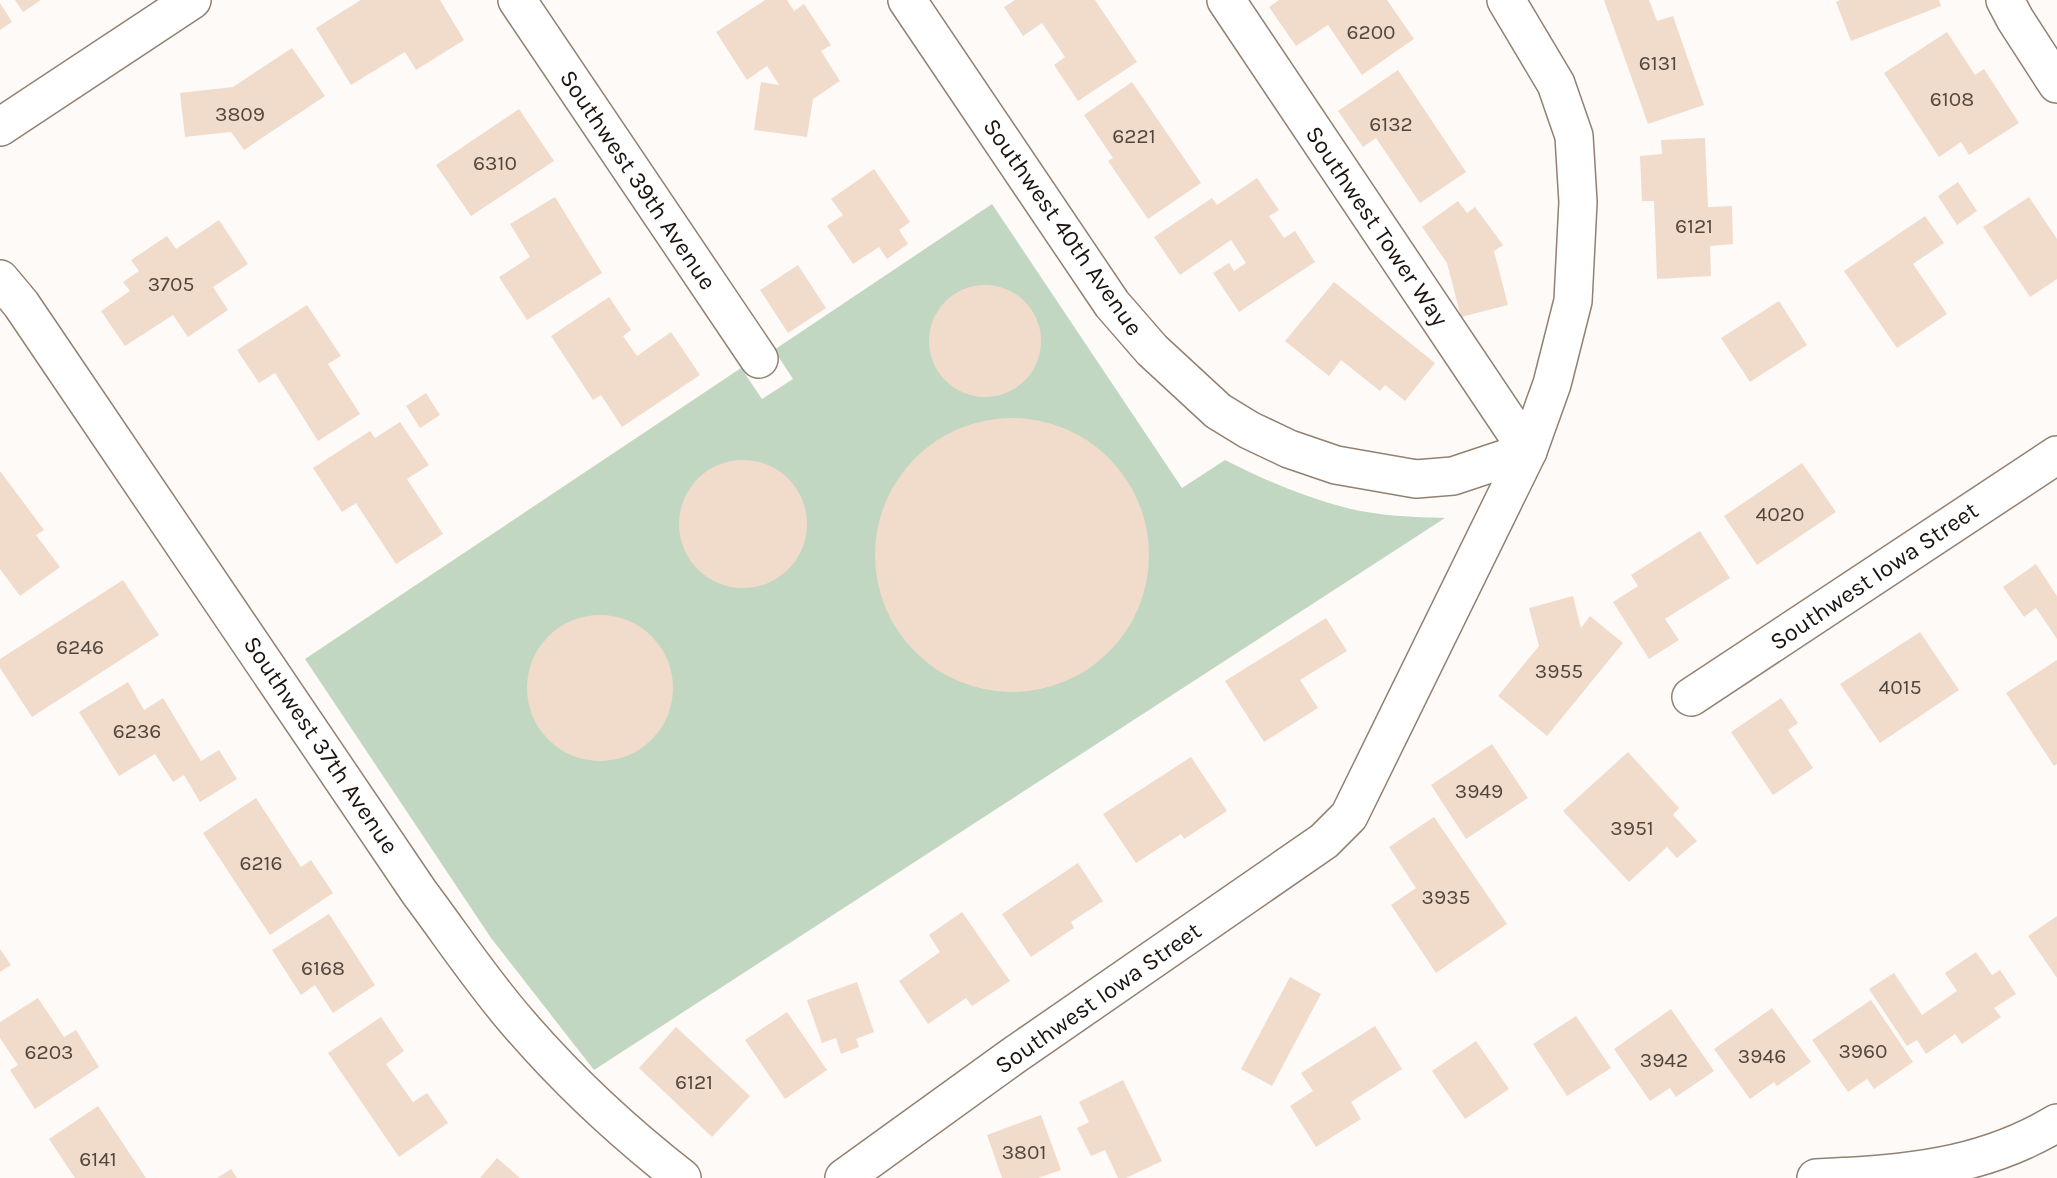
<svg xmlns="http://www.w3.org/2000/svg" width="2057" height="1178" font-family="Karla,sans-serif">
<style>
.grass{fill:#c2d7c2}
.building{fill:#f1dccc}
.lines{fill:none;stroke-linecap:round;stroke-linejoin:round}
.minor-casing{stroke:#928071;stroke-width:40}
.minor{stroke:#fff;stroke-width:37}
.labels{text-anchor:middle;stroke-width:5;stroke-linejoin:round;paint-order:stroke}
.number-label{font-size:21px;fill:#50463e}
.street-label{font-size:24px;fill:#1b140f;stroke:#fff}
</style>
<rect width="100%" height="100%" fill="#fefaf7"/>
<path class="grass" d="M992 204 1182 488 1225 460C1264 480 1304 497 1347 508 1379 516 1413 517 1445 518L594 1070 491 938 305 659 741 368 762 399 793 379 774 350Z"/>
<g class="building">
<path d="M15 0H41L23 12Z"/>
<path d="M361 0H440L464 40 416 70 405 52 351 85 316 28Z"/>
<path d="M765 0H787L794 11 804 4 831 45 821 51 840 81 813 99 807 137 754 130 761 82 779 85 767 66 747 80 716 32Z"/>
<path d="M1015 0H1095L1137 62 1078 101 1054 65 1065 57 1042 23 1023 36 1004 7Z"/>
<path d="M1279 0H1387L1414 39 1362 75 1328 25 1296 46 1269 7Z"/>
<path d="M1604 0H1649L1657 21 1673 16 1704 105 1648 124Z"/>
<path d="M1840 0H1939L1941 6 1851 41 1836 2Z"/>
<path d="M0 3 12 22 0 30Z"/>
<path d="M1947 32 1975 75 1984 69 2019 123 1969 155 1961 142 1939 157 1884 73Z"/>
<path d="M292 48 325 96 244 150 231 132 185 137 180 93 233 87Z"/>
<path d="M1398 70 1466 172 1420 203 1376 138 1363 147 1338 111Z"/>
<path d="M1132 82 1201 183 1148 219 1108 161 1113 158 1084 115Z"/>
<path d="M519 109 554 161 471 216 436 165Z"/>
<path d="M1705 138 1708 207 1732 206 1733 244 1710 246 1711 276 1657 279 1654 201H1642L1640 156 1662 154 1661 140Z"/>
<path d="M874 169 910 222 899 230 908 244 887 259 879 247 853 264 827 226 843 215 831 199Z"/>
<path d="M1257 178 1279 210 1269 216 1284 238 1295 231 1315 262 1239 312 1213 273 1229 263 1234 271 1246 263 1231 240 1180 275 1154 237 1212 198 1217 205Z"/>
<path d="M1958 182 1977 211 1957 225 1938 196Z"/>
<path d="M555 197 602 273 527 320 499 277 530 257 510 224Z"/>
<path d="M2029 197 2057 239V279L2030 297 1983 227Z"/>
<path d="M1458 201 1467 213 1475 207 1503 245 1494 251 1508 305 1461 317 1447 263 1422 227Z"/>
<path d="M1925 216 1944 243 1913 264 1947 314 1897 348 1844 271Z"/>
<path d="M219 220 248 264 213 287 228 310 188 337 173 315 125 346 101 311 130 291 123 282 139 271 131 260 167 236 176 249Z"/>
<path d="M798 265 826 308 788 333 760 290Z"/>
<path d="M1334 282 1435 363 1405 401 1385 385 1380 391 1341 360 1329 376 1285 341Z"/>
<circle cx="985" cy="341" r="56"/>
<path d="M609 297 631 330 623 336 637 356 671 332 700 375 622 427 601 395 593 400 551 336Z"/>
<path d="M1779 301 1807 345 1750 382 1721 338Z"/>
<path d="M307 305 341 356 328 364 360 414 318 441 275 373 259 383 237 350Z"/>
<path d="M426 393 440 415 420 428 406 406Z"/>
<circle cx="1012" cy="555" r="137"/>
<path d="M400 422 429 465 407 479 443 534 396 564 356 503 342 512 313 468 370 431 375 438Z"/>
<circle cx="743" cy="524" r="64"/>
<path d="M1802 463 1836 512 1757 565 1724 516Z"/>
<path d="M0 471 44 530 36 535 60 567 20 596 0 569Z"/>
<path d="M1700 531 1730 578 1665 619 1679 640 1649 659 1613 602 1638 586 1631 575Z"/>
<path d="M2036 564 2057 596V639L2036 608 2024 617 2003 587Z"/>
<path d="M123 580 159 635 32 717 0 668V659Z"/>
<path d="M1573 596 1581 628 1590 616 1623 643 1547 736 1498 696 1539 646 1529 608Z"/>
<circle cx="600" cy="688" r="73"/>
<path d="M1326 618 1347 651 1300 680 1318 708 1264 742 1225 681Z"/>
<path d="M1920 632 1959 690 1880 743 1840 684Z"/>
<path d="M2057 660V764L2054 766 2006 693Z"/>
<path d="M128 682 144 710 163 698 201 761 219 750 237 779 200 802 184 775 173 782 155 754 119 776 79 712Z"/>
<path d="M1781 698 1798 723 1788 730 1813 768 1773 795 1731 732Z"/>
<path d="M1492 744 1528 798 1466 839 1431 785Z"/>
<path d="M1628 752 1679 808 1673 815 1697 841 1677 858 1667 847 1629 882 1563 811Z"/>
<path d="M1191 757 1227 811 1184 839 1181 834 1136 863 1103 814Z"/>
<path d="M256 798 301 867 311 860 333 893 270 935 203 833Z"/>
<path d="M1434 817 1507 924 1436 973 1391 905 1416 888 1389 847Z"/>
<path d="M1078 863 1103 901 1071 922 1074 928 1031 957 1002 914Z"/>
<path d="M962 912 1010 981 972 1006 966 998 928 1024 899 981 940 952 929 935Z"/>
<path d="M329 914 375 985 333 1013 315 985 301 995 272 950Z"/>
<path d="M2057 916V978L2028 936Z"/>
<path d="M0 949 11 965 0 972Z"/>
<path d="M1976 952 1992 975 2000 970 2016 994 1994 1008 2001 1017 1962 1044 1955 1034 1926 1054 1917 1040 1907 1046 1869 989 1894 973 1922 1015 1957 991 1945 973Z"/>
<path d="M1290 977 1321 994 1272 1086 1241 1069Z"/>
<path d="M857 982 874 1032 856 1039 859 1047 841 1054 836 1038 822 1043 807 1000Z"/>
<path d="M38 998 64 1037 76 1030 99 1067 35 1109 10 1070 18 1065 0 1038V1022Z"/>
<path d="M1871 1000 1913 1062 1874 1089 1867 1079 1848 1092 1812 1040Z"/>
<path d="M1772 1008 1811 1062 1777 1086 1774 1082 1750 1099 1714 1049Z"/>
<path d="M1671 1009 1714 1071 1676 1097 1670 1088 1650 1101 1614 1049Z"/>
<path d="M787 1012 827 1070 785 1099 745 1040Z"/>
<path d="M1576 1016 1611 1068 1567 1096 1533 1044Z"/>
<path d="M381 1017 404 1051 386 1064 413 1102 427 1093 448 1123 399 1157 328 1053Z"/>
<path d="M1375 1026 1402 1069 1351 1102 1361 1119 1316 1147 1290 1106 1313 1091 1301 1073Z"/>
<path d="M676 1027 750 1096 712 1137 639 1068Z"/>
<path d="M1476 1041 1509 1089 1465 1119 1432 1071Z"/>
<path d="M1123 1080 1162 1161 1126 1178H1118L1105 1150 1091 1156 1077 1128 1089 1122 1079 1102Z"/>
<path d="M98 1106 146 1178H75L49 1139Z"/>
<path d="M1041 1115 1061 1170 1038 1178H1002L987 1135Z"/>
<path d="M497 1158 520 1178H480Z"/>
<path d="M231 1169 237 1178H217Z"/>
</g>
<g class="lines">
<defs>
<g id="minor">
<path d="M517 0 759 359"/>
<path d="M907 0 1112 304 1152 350 1218 411 1249 430 1289 449 1336 465 1416 479 1453 476 1528 451 1226 0"/>
<path d="M2005 0 2015 19 2057 84"/>
<path d="M0 127 192 0"/>
<path d="M0 279 21 304 419 892C452 936 483 983 519 1024 568 1081 623 1132 682 1178"/>
<path d="M1691 697 2057 455"/>
<path d="M844 1178 1013 1056 1324 841 1349 816 1528 451 1552 384 1573 301 1578 202 1574 136 1556 84 1506 0"/>
<path d="M1816 1178C1903 1174 1980 1169 2057 1123"/>
</g>
</defs>
<use href="#minor" class="minor-casing"/>
<use href="#minor" class="minor"/>
</g>
<g class="labels">
<g class="number-label">
<text x="1371" y="39">6200</text>
<text x="1658" y="70">6131</text>
<text x="1952" y="106">6108</text>
<text x="240" y="121">3809</text>
<text x="1391" y="131">6132</text>
<text x="1134" y="143">6221</text>
<text x="495" y="170">6310</text>
<text x="1694" y="233">6121</text>
<text x="171" y="291">3705</text>
<text x="1780" y="521">4020</text>
<text x="80" y="654">6246</text>
<text x="1559" y="678">3955</text>
<text x="1900" y="694">4015</text>
<text x="137" y="738">6236</text>
<text x="1479" y="798">3949</text>
<text x="1632" y="835">3951</text>
<text x="261" y="870">6216</text>
<text x="1446" y="904">3935</text>
<text x="323" y="975">6168</text>
<text x="1863" y="1058">3960</text>
<text x="49" y="1059">6203</text>
<text x="1762" y="1063">3946</text>
<text x="1664" y="1067">3942</text>
<text x="694" y="1089">6121</text>
<text x="1024" y="1159">3801</text>
<text x="98" y="1166">6141</text>
</g>
<g class="street-label">
<text transform="translate(638 180) rotate(56)" y="8">Southwest 39th Avenue</text>
<text transform="translate(1377 226) rotate(56)" y="8">Southwest Tower Way</text>
<text transform="translate(1063 227) rotate(55)" y="8">Southwest 40th Avenue</text>
<text transform="translate(1874 576) rotate(-34)" y="8">Southwest Iowa Street</text>
<text transform="translate(321 745) rotate(56)" y="8">Southwest 37th Avenue</text>
<text transform="translate(1098 998) rotate(-35)" y="8">Southwest Iowa Street</text>
</g>
</g>
</svg>
